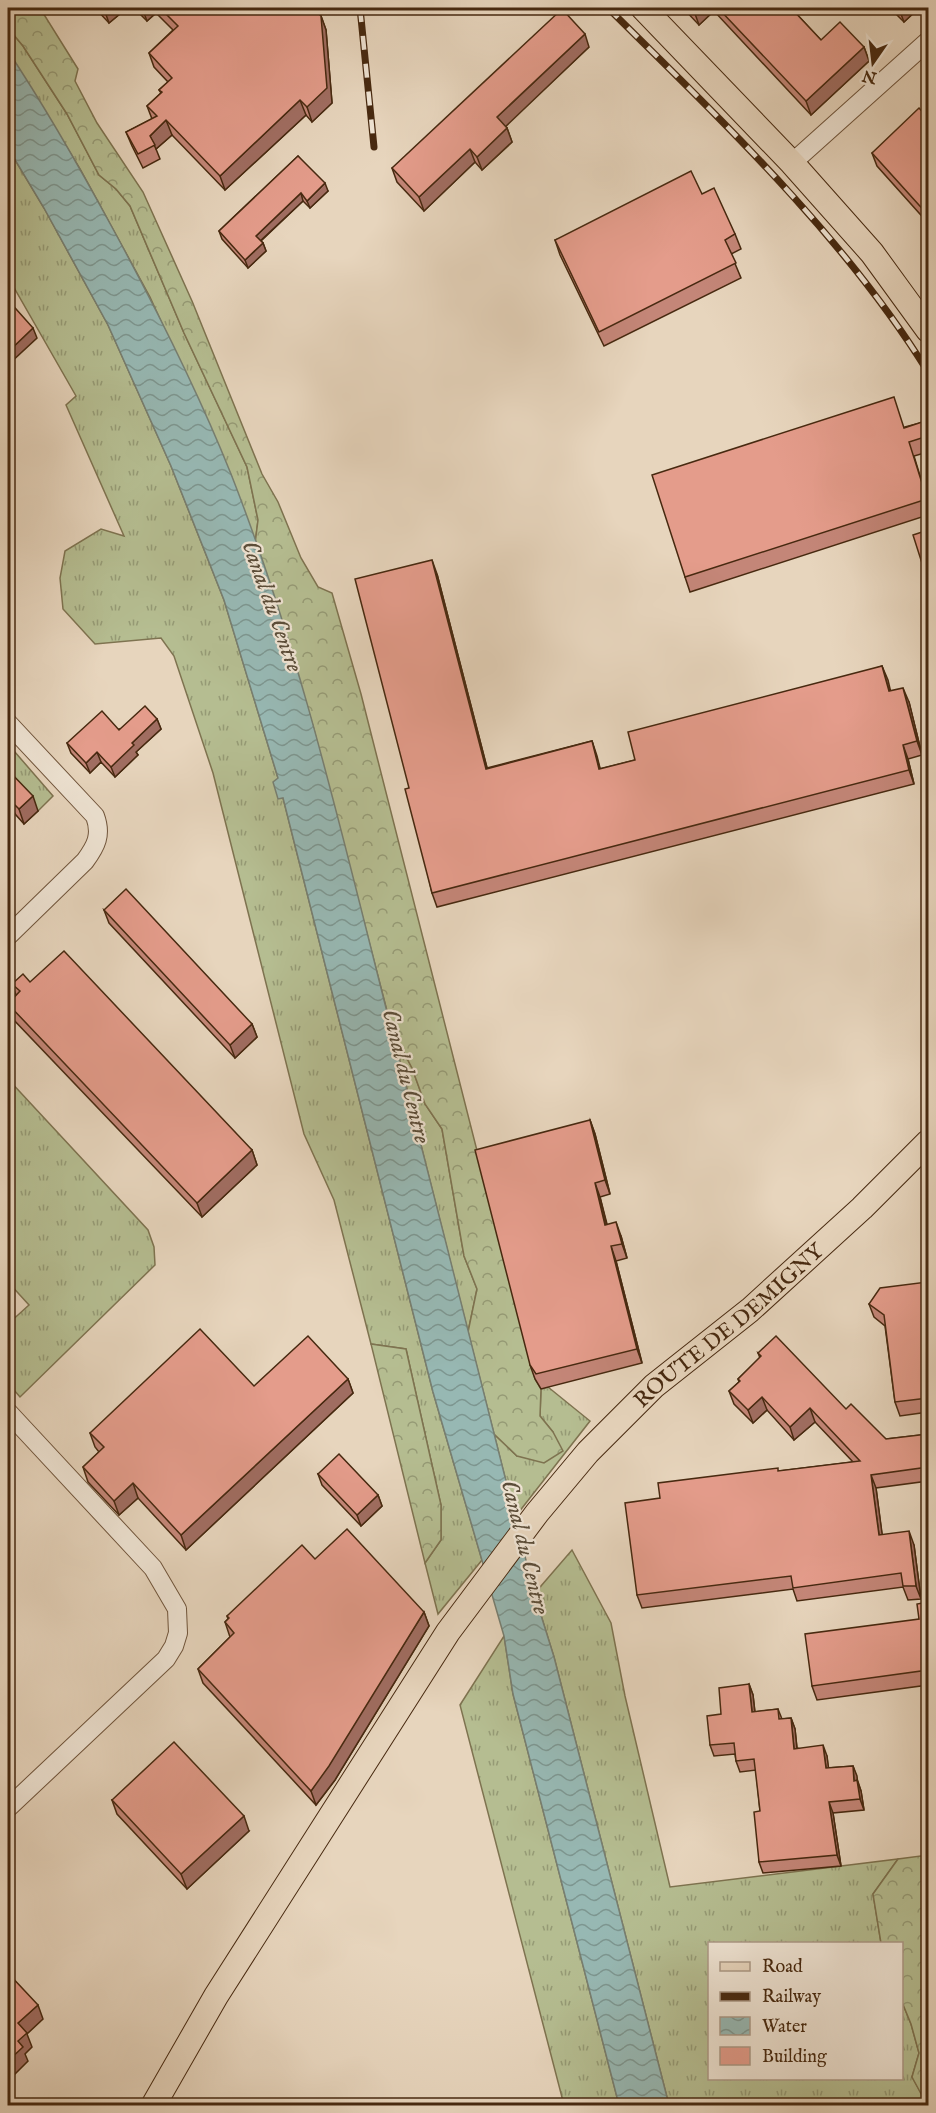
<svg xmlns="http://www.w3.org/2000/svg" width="936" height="2113" font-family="'IM FELL English',serif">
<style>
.grass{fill:url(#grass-tufts);stroke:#7e7350;stroke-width:1.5}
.forest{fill:url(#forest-crowns);stroke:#7e7350;stroke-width:1.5}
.water{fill:url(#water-waves);stroke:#777f72;stroke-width:1.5}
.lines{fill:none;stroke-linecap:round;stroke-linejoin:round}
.minor-casing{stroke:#6f543b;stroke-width:20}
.major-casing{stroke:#472910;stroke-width:26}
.minor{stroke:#efe4d4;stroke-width:18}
.major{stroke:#e7d5bd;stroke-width:24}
.rail-casing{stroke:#472910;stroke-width:7}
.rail{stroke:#efe4d4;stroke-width:4.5;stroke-dasharray:14;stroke-linecap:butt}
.wall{fill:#c48678;stroke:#472910;stroke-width:1.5}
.shaded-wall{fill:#a06d61;stroke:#472910;stroke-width:1.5}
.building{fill:#e49c8b;stroke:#472910;stroke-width:1.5}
.labels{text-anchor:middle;stroke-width:4.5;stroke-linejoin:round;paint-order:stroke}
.street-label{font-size:22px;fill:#472910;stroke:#efe4d4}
.water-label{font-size:24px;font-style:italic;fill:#5b4d39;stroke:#efe4d4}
</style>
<defs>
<pattern id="grass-tufts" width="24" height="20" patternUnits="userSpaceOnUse" patternTransform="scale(1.5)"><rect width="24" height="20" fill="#b5bd91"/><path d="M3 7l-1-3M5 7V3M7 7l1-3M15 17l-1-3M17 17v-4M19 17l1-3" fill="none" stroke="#959a75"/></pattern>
<pattern id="forest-crowns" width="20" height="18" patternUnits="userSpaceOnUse" patternTransform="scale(1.5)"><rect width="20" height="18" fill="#b5bd91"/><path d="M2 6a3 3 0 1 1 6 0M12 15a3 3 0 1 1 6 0" fill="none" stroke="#959a75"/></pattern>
<pattern id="water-waves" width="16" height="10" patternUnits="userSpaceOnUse" patternTransform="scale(1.5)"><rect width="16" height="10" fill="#97b8b3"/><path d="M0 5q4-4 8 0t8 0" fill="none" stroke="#7d9690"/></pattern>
</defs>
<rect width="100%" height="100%" fill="#e7d5bd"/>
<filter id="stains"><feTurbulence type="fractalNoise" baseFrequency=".00333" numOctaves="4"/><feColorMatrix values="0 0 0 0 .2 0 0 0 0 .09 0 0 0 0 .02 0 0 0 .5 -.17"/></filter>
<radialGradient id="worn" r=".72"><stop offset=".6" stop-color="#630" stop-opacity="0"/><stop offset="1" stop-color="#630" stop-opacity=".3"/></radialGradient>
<g class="grass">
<path d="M8 28 23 46 67 114 99 175 116 189 130 206 184 333 247 467 258 520 255 544 231 475 150 297 80 169 8 51Z"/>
<path d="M8 148 44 208 108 325 171 466 224 600 278 778 433 1392 482 1560 438 1614 425 1563 441 1540V1505L406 1349 371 1344 334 1200 304 1134 213 773 174 656 161 638 95 644 63 609 60 578 65 551 101 529 124 536 66 405 76 396 8 277Z"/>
<path d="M8 744 53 796 38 811 8 779Z"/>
<path d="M392 1030 412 1068 425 1104 442 1129 464 1256 477 1289 468 1332Z"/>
<path d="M8 1079 148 1230 154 1247 155 1265 20 1397 8 1383V1324L29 1305 8 1282Z"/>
<path d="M548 1387 590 1421 515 1517 494 1434 517 1456 553 1432 540 1416 541 1389Z"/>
<path d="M572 1550 611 1623 625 1696 670 1887 898 1859 873 1894 881 1943 710 1944V2078H902V2002L911 2024 919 2053 912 2077 928 2105H669L554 1657 535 1596 541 1586Z"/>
<path d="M504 1636 513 1694 619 2105H564L460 1705Z"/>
</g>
<g class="forest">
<path d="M8 8H40L78 69 75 81 97 123 143 192 192 301 262 474 278 502 301 558 318 587 332 593 361 694 535 1379 541 1389 540 1416 553 1432 563 1451 544 1463 517 1456 494 1434 468 1332 477 1289 464 1256 442 1129 425 1104 412 1068 392 1030 313 726 276 604 255 544 258 520 247 467 184 333 130 206 116 189 99 175 67 114 23 46 8 28Z"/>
<path d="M371 1344 406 1349 441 1505V1540L425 1563Z"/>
<path d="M928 1855V2103H926L912 2077 919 2053 911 2024 902 2002V1944L881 1943 873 1894 898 1859Z"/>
</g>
<path class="water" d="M8 51C46 108 80 168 113 229 156 308 197 389 231 474 298 645 340 826 385 1004 436 1201 485 1399 535 1596L554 1657 669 2105H619L513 1694 504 1636 433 1392 283 798 278 799 273 782 278 778 224 600 171 466 108 325 44 208 8 148Z"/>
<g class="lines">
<defs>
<g id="minor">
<path d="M792 163 928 41"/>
<path d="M8 723 95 816C102 835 96 846 85 861L8 936"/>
<path d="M8 1412 153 1568 177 1609 178 1633 174 1646 166 1659 8 1808"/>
</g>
<g id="major">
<path d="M643 8 792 163 872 253 928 330"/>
<path id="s1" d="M153 2106 216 1996 448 1632 537 1513 588 1452 654 1386 750 1310 862 1208 928 1142"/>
</g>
</defs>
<use href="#minor" class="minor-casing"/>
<use href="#major" class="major-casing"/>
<use href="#minor" class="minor"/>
<use href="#major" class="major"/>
<defs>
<g id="rail">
<path d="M360 8 374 147"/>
<path d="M608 8C721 120 844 236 928 372"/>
</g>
</defs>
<use href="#rail" class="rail-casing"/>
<use href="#rail" class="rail"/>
</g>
<g class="wall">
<path d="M95 8H127L109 23Z"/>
<path d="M134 8H313L321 16 326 30 332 103 312 122 306 115 225 190 172 135 156 149 160 159 143 168 132 146 126 132 152 119 147 106 161 93 159 90 168 82 154 67 149 53 173 30 156 13 147 21Z"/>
<path d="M683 8H791L821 40 864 47 869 61 811 115 714 11 699 25Z"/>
<path d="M890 8H919L904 22Z"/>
<path d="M589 47 505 126 507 128 512 142 482 170 475 162 424 211 397 182 392 168Z"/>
<path d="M928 118V223L877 166 872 153Z"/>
<path d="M298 156 328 191 310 208 303 201 261 241 263 243 266 251 248 268 222 239 219 231Z"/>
<path d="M702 194 735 234 741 249 731 254 741 278 604 346 560 255 555 240Z"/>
<path d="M928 421V452L914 456 928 502V515L690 592 685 577 905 427Z"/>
<path d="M437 574 487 768 592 741 600 769 635 760 882 666 890 691 909 702 922 755 908 759 914 784 437 907 432 893 409 788Z"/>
<path d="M157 719 161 729 136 752 138 755 115 777 101 762 90 773 71 753 67 743Z"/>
<path d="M8 770 38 811 24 824 15 814 8 822Z"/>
<path d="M104 910 252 1024 257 1037 235 1058 109 923Z"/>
<path d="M30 982 252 1150 257 1165 202 1217 12 1018 8 1004 16 995 12 984Z"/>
<path d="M590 1120 595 1134 610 1194 600 1197 607 1224 621 1236 627 1258 616 1261 642 1363 541 1389 535 1379 530 1365Z"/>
<path d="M928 1285V1412L900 1416 895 1402 885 1326 874 1317 869 1304Z"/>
<path d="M758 1353 846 1409 886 1439 928 1434V1481L876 1488 882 1535 914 1545 921 1599 908 1600 903 1587 797 1601 793 1589 642 1608 637 1595 660 1498 779 1471 853 1462 815 1422 794 1440 767 1410 753 1423 734 1404 729 1391 739 1382 738 1379 760 1358Z"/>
<path d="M348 1379 353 1393 186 1550 138 1498 119 1515 88 1482 83 1467 99 1452 95 1447 90 1433 254 1386Z"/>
<path d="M318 1474 378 1495 382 1506 361 1526 322 1485Z"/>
<path d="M315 1559 424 1612 429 1626 335 1780 316 1805 203 1683 198 1669 230 1637 225 1622 228 1619 227 1616Z"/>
<path d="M928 1602V1685L817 1700 812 1686 919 1619Z"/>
<path d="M749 1684 753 1695 755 1712 778 1709 782 1719 791 1718 795 1729 797 1748 827 1756 828 1768 853 1766 861 1791 864 1810 833 1813 841 1866 763 1873 759 1862 760 1811 756 1770 740 1772 736 1761 735 1754 714 1756 710 1745 721 1714Z"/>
<path d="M112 1800 249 1831 187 1889 117 1814Z"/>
</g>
<g class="shaded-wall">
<path d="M106 8H127L109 23 104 9Z"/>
<path d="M142 8H154L156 13 147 21Z"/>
<path d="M698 8H712L714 11 699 25 694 11Z"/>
<path d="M900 8H919L904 22 899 9Z"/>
<path d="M321 16 326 30 332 103 312 122 307 107Z"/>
<path d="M585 34 589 47 502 130 497 117Z"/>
<path d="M864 47 869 61 811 115 806 101Z"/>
<path d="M300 100 306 115 225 190 220 176Z"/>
<path d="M166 120 172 135 156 149 150 136Z"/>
<path d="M507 128 512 142 482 170 477 157Z"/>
<path d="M470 149 475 162 424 211 419 197Z"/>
<path d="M325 183 328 191 310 208 307 201Z"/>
<path d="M301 193 303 201 258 243 256 236Z"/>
<path d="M263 243 266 251 248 268 245 260Z"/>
<path d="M33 328 37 338 10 363 8 356V352Z"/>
<path d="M432 560 437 574 491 783 486 769Z"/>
<path d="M882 666 888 680 894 706 889 691Z"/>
<path d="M903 688 909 702 922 755 917 741Z"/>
<path d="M157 719 161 729 136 752 138 755 115 777 111 767 132 743Z"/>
<path d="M592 741 597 756 604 784 599 769Z"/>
<path d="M903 745 908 759 914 784 909 770Z"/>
<path d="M97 752 101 762 90 773 86 763Z"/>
<path d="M33 796 38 811 24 824 19 809Z"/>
<path d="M10 800 15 814 8 822V802Z"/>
<path d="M252 1024 257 1037 235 1058 230 1045Z"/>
<path d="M590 1120 595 1134 610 1194 605 1180Z"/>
<path d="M252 1150 257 1165 202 1217 197 1203Z"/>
<path d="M595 1183 600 1197 610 1239 605 1225Z"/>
<path d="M616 1222 621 1236 627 1258 622 1244Z"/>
<path d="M611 1246 616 1261 642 1363 637 1349Z"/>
<path d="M10 1277 14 1287 8 1293V1279Z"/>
<path d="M348 1379 353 1393 186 1550 181 1535Z"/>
<path d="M762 1397 767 1410 753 1423 748 1410Z"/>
<path d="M810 1408 815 1422 794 1440 790 1427Z"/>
<path d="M871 1475 876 1488 884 1548 879 1535Z"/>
<path d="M133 1483 138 1498 119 1515 114 1501Z"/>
<path d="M378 1495 382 1506 361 1526 357 1515Z"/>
<path d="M909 1531 914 1545 921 1599 916 1586Z"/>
<path d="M424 1612 429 1626 335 1780 316 1805 311 1791Z"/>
<path d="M749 1684 753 1695 756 1723 752 1712Z"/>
<path d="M791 1718 795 1729 798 1759 794 1749Z"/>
<path d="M823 1745 827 1756 830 1779 826 1768Z"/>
<path d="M853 1766 857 1776 858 1792 854 1781Z"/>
<path d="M857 1780 861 1791 864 1810 860 1799Z"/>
<path d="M829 1802 833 1813 841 1866 837 1855Z"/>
<path d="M244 1816 249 1831 187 1889 181 1874Z"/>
<path d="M38 2005 43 2019 27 2034 32 2047 25 2054 28 2061 8 2081V2061L18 2041V2023Z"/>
</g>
<g class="building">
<path d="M160 8H313L321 16 327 88 307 107 300 100 220 176 166 120 150 136 155 145 138 154 126 132 157 116 147 106 162 92 159 90 172 78 149 53 178 26Z"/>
<path d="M718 8H791L821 40 840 22 864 47 806 101Z"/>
<path d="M562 9 585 34 497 117 507 128 477 157 470 149 419 197 392 168Z"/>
<path d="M928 44V55L924 48Z"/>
<path d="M919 108 928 118V215L872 153Z"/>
<path d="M298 156 325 183 307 201 301 193 256 236 263 243 245 260 219 231Z"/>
<path d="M691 171 702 194 714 188 735 234 725 240 736 263 599 332 555 240Z"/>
<path d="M8 300 33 328 8 352Z"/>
<path d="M894 397 904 428 928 420V436L909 442 927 499 685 577 652 475Z"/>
<path d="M928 530V582L913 535Z"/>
<path d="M432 560 486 769 592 741 599 769 635 760 628 732 882 666 889 691 903 688 917 741 903 745 909 770 432 893 405 789 409 788 355 579Z"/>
<path d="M145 706 157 719 132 743 134 745 111 767 97 752 86 763 67 743 102 711 119 730Z"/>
<path d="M8 770 33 796 19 809 10 800 8 802Z"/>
<path d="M126 889 252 1024 230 1045 104 910Z"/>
<path d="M64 951 252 1150 197 1203 8 1004 20 991 12 984 23 974 30 982Z"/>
<path d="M590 1120 605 1180 595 1183 605 1225 616 1222 622 1244 611 1246 637 1349 536 1374 530 1365 475 1150Z"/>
<path d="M927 1282 928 1289V1398L895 1402 884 1315 869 1304 880 1288Z"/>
<path d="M200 1329 254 1386 308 1336 348 1379 181 1535 133 1483 114 1501 83 1467 104 1447 90 1433Z"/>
<path d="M776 1336 846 1409 851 1404 886 1439 928 1434V1467L871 1475 879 1535 909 1531 916 1586H903L901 1573 793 1588 791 1576 637 1595 625 1503 660 1498 658 1483 778 1468V1471L860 1461 810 1408 790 1427 762 1397 748 1410 729 1391 740 1381 738 1379 761 1356 758 1353Z"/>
<path d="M339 1454 378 1495 357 1515 318 1474Z"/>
<path d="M347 1529 424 1612 329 1766 311 1791 198 1669 234 1633 225 1622 229 1618 227 1616 302 1545 315 1559Z"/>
<path d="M928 1602V1670L812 1686 805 1634 919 1619 917 1604Z"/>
<path d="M749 1684 752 1712 778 1709 779 1719 791 1718 794 1749 823 1745 826 1768 853 1766 854 1781 857 1780 860 1799 829 1802 837 1855 759 1862 754 1812 760 1811 754 1759 736 1761 734 1743 710 1745 707 1716 721 1714 719 1688Z"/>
<path d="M174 1742 244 1816 181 1874 112 1800Z"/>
<path d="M8 1973 38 2005 18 2023 27 2033 18 2041 23 2047 8 2061Z"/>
</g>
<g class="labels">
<g class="street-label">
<text dy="8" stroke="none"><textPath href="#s1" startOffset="976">ROUTE DE DEMIGNY</textPath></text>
</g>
<g class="water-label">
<text transform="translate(273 606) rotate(70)" y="8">Canal du Centre</text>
<text transform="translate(407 1076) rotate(76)" y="8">Canal du Centre</text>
<text transform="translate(526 1547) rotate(76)" y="8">Canal du Centre</text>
</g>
</g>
<rect width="936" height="2113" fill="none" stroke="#e7d5bd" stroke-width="30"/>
<rect x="9" y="9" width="918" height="2095" fill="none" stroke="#472910" stroke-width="3"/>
<rect x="15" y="15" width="906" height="2083" fill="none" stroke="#472910" stroke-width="1.5"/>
<rect x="708" y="1942" width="195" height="138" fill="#efe4d4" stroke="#ac9986" stroke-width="1.5"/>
<rect x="720" y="1962" width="30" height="9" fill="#e7d5bd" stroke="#ac9986" stroke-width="1.5"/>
<text x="762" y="1972" font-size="18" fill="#472910">Road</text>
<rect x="720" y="1992" width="30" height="9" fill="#472910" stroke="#ac9986" stroke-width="1.5"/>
<text x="762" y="2002" font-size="18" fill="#472910">Railway</text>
<rect x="720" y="2017" width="30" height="18" fill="url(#water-waves)" stroke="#ac9986" stroke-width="1.5"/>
<text x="762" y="2032" font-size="18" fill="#472910">Water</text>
<rect x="720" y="2047" width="30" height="18" fill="#e49c8b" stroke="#ac9986" stroke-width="1.5"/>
<text x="762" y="2062" font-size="18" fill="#472910">Building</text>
<g transform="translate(873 63) rotate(194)" stroke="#efe4d4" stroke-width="4.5" paint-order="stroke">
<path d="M0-4.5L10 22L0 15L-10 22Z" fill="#472910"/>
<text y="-9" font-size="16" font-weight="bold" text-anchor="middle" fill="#472910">N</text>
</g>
<rect width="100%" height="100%" filter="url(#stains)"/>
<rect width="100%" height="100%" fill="url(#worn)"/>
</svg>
